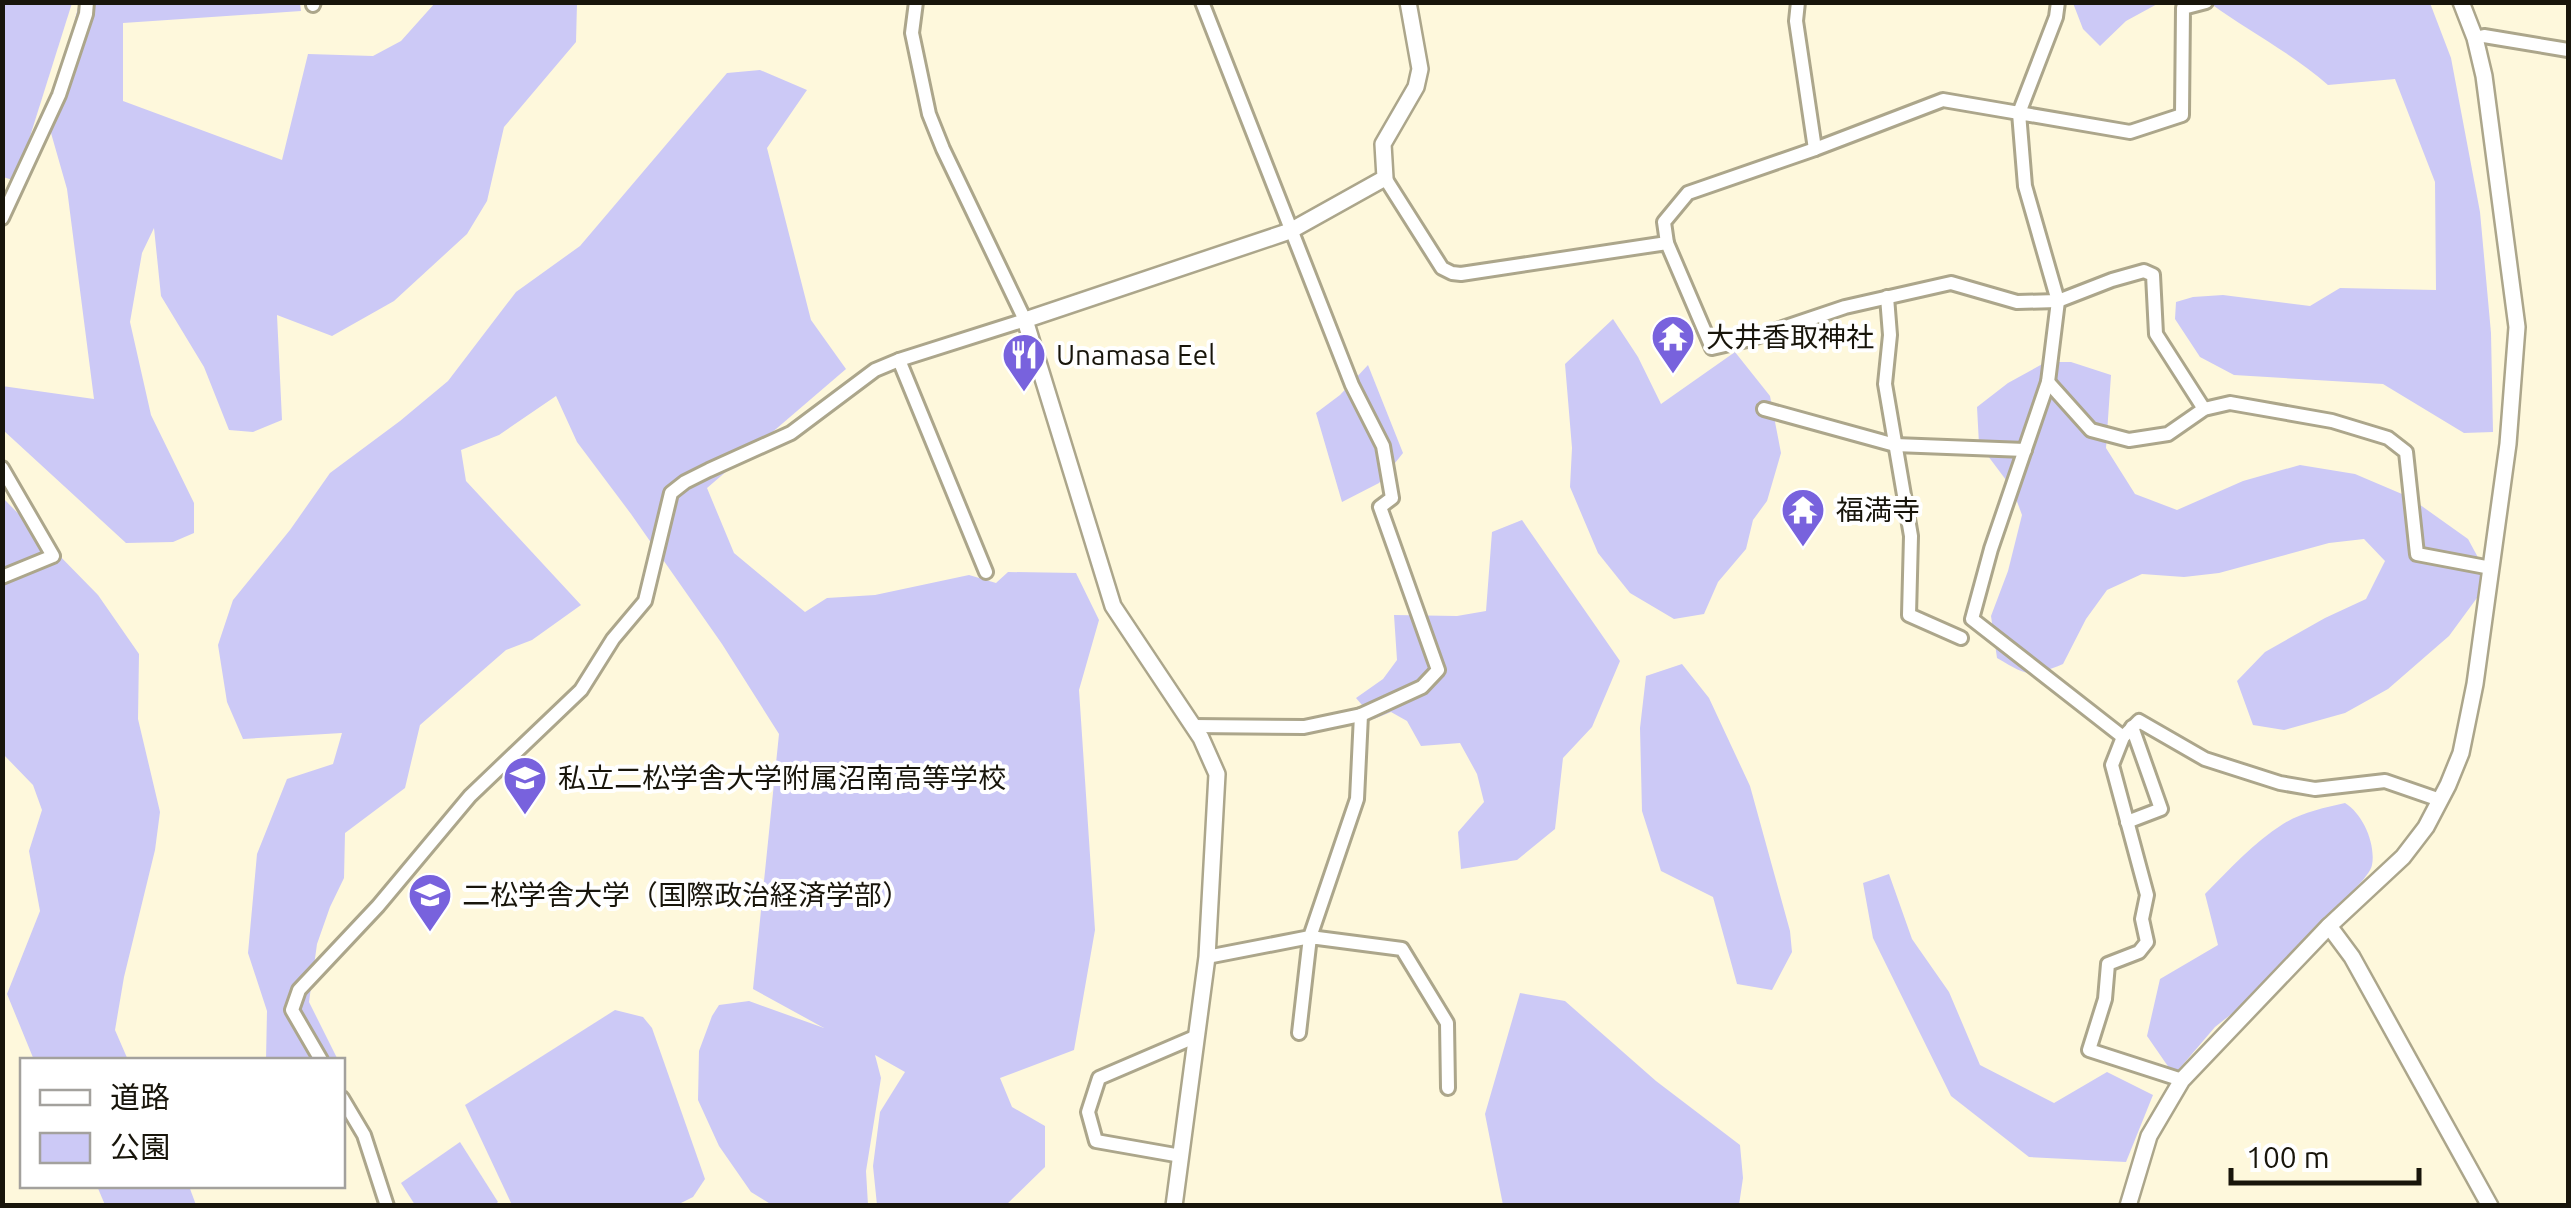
<svg xmlns="http://www.w3.org/2000/svg" width="2571" height="1208" font-family="Ubuntu,'Noto Sans JP',sans-serif">
<style>
.green{fill:#ccc9f6}
.lines{fill:none;stroke-linecap:round;stroke-linejoin:round}
.minor-casing{stroke:#aca68b;stroke-width:18}
.tertiary-casing{stroke:#aca68b;stroke-width:20}
.minor{stroke:#fff;stroke-width:12}
.tertiary{stroke:#fff;stroke-width:15}
.labels{text-anchor:middle;stroke-width:8;stroke-linejoin:round;paint-order:stroke}
.poi-label{font-size:28px;fill:#18150b;stroke:#fff;text-anchor:start}
</style>
<rect width="100%" height="100%" fill="#fef8dc"/>
<g class="green">
<path d="M3 3H72L16 181 3 177Z"/>
<path d="M79 3H300L301 11 123 23V101L282 160 308 54 373 56 401 41 435 3H577L576 42 504 127 487 201 467 234 394 301 332 336 277 315 282 420 253 432 229 430 204 367 161 296 154 228 142 253 130 322 151 415 194 503V533L173 542 126 543 3 430 2 386 94 399 67 189 49 126Z"/>
<path d="M2073 3V2L2159 3 2126 21 2100 46 2083 29Z"/>
<path d="M2210 3H2430L2451 58 2480 212 2491 333 2493 432 2464 433 2383 384 2234 375 2200 357 2175 319 2176 302 2193 297 2223 295 2310 306 2340 288 2436 290 2435 182 2395 79 2328 85C2292 53 2249 32 2210 3Z"/>
<path d="M760 70 807 90 767 148 811 320 846 369 707 488 734 553 805 612 827 598 875 595 969 575 996 583 1008 572 1076 573 1099 620 1079 690 1095 930 1074 1050 1000 1078 1012 1107 1045 1126V1167L1006 1205H877L873 1166 880 1112 905 1072 875 1055 881 1078 866 1171 868 1205H772L751 1192 719 1146 698 1100 699 1051 712 1016 719 1005 749 1001 824 1028 753 989 779 734 722 644 631 514 577 442 556 396 499 435 461 450 466 481 581 605 532 640 506 650 420 725 405 788 345 833 344 878 330 907 317 944 309 1002 338 1060H266L267 1011 248 953 257 854 287 779 333 764 342 733 243 739 227 702 218 645 233 600 290 530 330 473 400 421 448 381 516 292 580 246 727 73Z"/>
<path d="M1613 319 1638 357 1661 404 1735 352 1770 396 1781 453 1767 501 1753 520 1746 549 1718 582 1704 614 1674 619 1630 593 1598 553 1570 487 1572 448 1565 364Z"/>
<path d="M2046 362H2071L2111 375 2106 448 2135 494 2177 510 2243 481 2300 465 2355 474 2409 497 2468 539 2481 563 2485 587 2449 636 2388 689 2345 713 2284 730 2253 725 2237 681 2265 652 2325 618 2366 599 2385 561 2364 539 2329 543 2219 573 2184 577 2142 574 2107 590 2086 619 2063 664C2029 678 2028 676 1997 658L1991 616 2008 571 2022 515 2012 488 1979 444 1977 407 2008 383Z"/>
<path d="M1368 365 1403 453 1379 483 1342 502 1316 413 1340 395Z"/>
<path d="M2 497 98 595 139 654 138 719 160 812 155 850 124 977 115 1030 128 1060H34L7 994 40 911 29 851 42 810 33 785 3 754Z"/>
<path d="M1522 520 1620 661 1592 727 1563 758 1555 829 1517 860 1461 869 1458 832 1484 802 1477 774 1460 743 1421 746 1407 721 1391 712 1374 719 1356 698 1383 679 1397 660 1394 615 1457 616 1486 611 1492 532Z"/>
<path d="M1682 664 1709 698 1750 786 1790 931 1792 952 1772 990 1737 984 1713 897 1661 871 1642 811 1640 728 1646 676Z"/>
<path d="M2345 803C2363 814 2376 844 2372 865 2371 870 2366 876 2363 880L2253 997 2215 1027 2174 1075 2147 1036 2160 979 2218 945 2205 894C2229 870 2254 842 2283 824 2302 812 2324 808 2345 803Z"/>
<path d="M1889 874 1912 939 1949 992 1980 1065 2054 1103 2107 1072 2153 1095 2126 1162 2029 1157 1951 1096 1873 938 1863 883Z"/>
<path d="M1520 993 1565 1001 1656 1081 1740 1145 1743 1178 1739 1205H1503L1485 1114Z"/>
<path d="M615 1010 643 1017 652 1028 705 1179 693 1197 677 1205H512L465 1105Z"/>
<path d="M460 1142 498 1202 493 1206 415 1205 401 1183Z"/>
<path d="M97 1186H189L196 1205H105Z"/>
</g>
<g class="lines">
<defs>
<g id="minor">
<path d="M1202 2 1352 385 1383 446 1392 498 1380 507 1438 670 1422 687 1361 715 1357 799 1310 937 1207 957"/>
<path d="M1798 2 1796 21 1815 149"/>
<path d="M313 5 314 2"/>
<path d="M2475 38 2484 36 2568 50"/>
<path d="M1385 178 1442 268 1452 273 1461 274 1667 243 1712 348 1747 340 1845 307 1951 283 2017 302 2058 301 2112 280 2144 271 2153 275 2156 334 2204 409"/>
<path d="M2 218 59 95 86 14 87 2"/>
<path d="M1667 243 1664 222 1688 193 1815 149 1943 100 2019 113 2056 17 2058 2"/>
<path d="M1887 297 1890 335 1885 384 1911 536 1909 615 1961 638"/>
<path d="M899 360 986 572"/>
<path d="M2048 382 2091 430 2129 440 2168 434 2204 409 2230 403 2332 421 2388 438 2406 452 2417 554 2491 568"/>
<path d="M1764 409 1895 445 2025 450"/>
<path d="M2 468 53 556 2 577"/>
<path d="M1193 726 1304 727 1361 715"/>
<path d="M2123 737 1972 619 1991 549 2048 382 2058 301 2025 186 2019 113 2130 132 2182 115 2183 8 2206 2"/>
<path d="M2127 822 2161 809 2132 727"/>
<path d="M1299 1033 1310 937 1402 949 1447 1023 1448 1088"/>
<path d="M321 1060 292 1010 299 990 378 906 470 796 581 690 613 639 645 601 671 493 685 482 709 470 791 433 875 370 899 360 1025 320 943 149 929 114 912 33 916 2"/>
<path d="M2182 1080 2089 1050 2105 999 2108 964 2139 952 2147 942 2142 919 2147 895 2112 765 2123 737 2139 721 2205 759 2280 783 2315 789 2385 781 2440 800"/>
<path d="M342 1098 364 1135 387 1206"/>
<path d="M1181 1156 1096 1141 1088 1112 1099 1078 1197 1036"/>
</g>
<g id="tertiary">
<path d="M2329 926 2352 957 2490 1206"/>
<path d="M1174 1206 1207 957 1217 774 1201 738 1113 606 1025 320 1290 231 1385 178 1383 144 1416 87 1420 69 1408 2"/>
<path d="M2128 1206 2149 1136 2182 1080 2329 926 2403 857 2426 827 2448 785 2461 753 2475 684 2508 444 2517 327 2484 76 2475 38 2461 2"/>
</g>
</defs>
<use href="#minor" class="minor-casing"/>
<use href="#tertiary" class="tertiary-casing"/>
<use href="#minor" class="minor"/>
<use href="#tertiary" class="tertiary"/>
</g>
<defs>
<symbol id="temple-pin" viewBox="-11 -11 22 30"><path d="M0 17L-7.5 6A9.5 9.5 0 1 1 7.5 6Z" fill="#7862dd" stroke="#fff"/><path d="M0-6L5-2H3V0L6.5 2.5H4V6H1.5V3h-3V6H-4V2.5H-6.5L-3 0V-2H-5Z" fill="#fff"/></symbol>
<symbol id="restaurant-pin" viewBox="-11 -11 22 30"><path d="M0 17L-7.5 6A9.5 9.5 0 1 1 7.5 6Z" fill="#7862dd" stroke="#fff"/><path d="M-5-6h1v4h1v-4h1v4h1v-4h1v5L-1.5 .5V6h-2V.5L-5-1ZM5-6V6H3V1.5H1.5Q1.5-4 5-6Z" fill="#fff"/></symbol>
<symbol id="school-pin" viewBox="-11 -11 22 30"><path d="M0 17L-7.5 6A9.5 9.5 0 1 1 7.5 6Z" fill="#7862dd" stroke="#fff"/><path d="M0-5L7-2L0 1L-7-2ZM-4 1L0 2.5L4 1V4Q0 6-4 4Z" fill="#fff"/></symbol>
<symbol id="university-pin" viewBox="-11 -11 22 30"><path d="M0 17L-7.5 6A9.5 9.5 0 1 1 7.5 6Z" fill="#7862dd" stroke="#fff"/><path d="M0-5L7-2L0 1L-7-2ZM-4 1L0 2.5L4 1V4Q0 6-4 4Z" fill="#fff"/></symbol>
</defs>
<g fill-rule="evenodd">
<use href="#temple-pin" x="1648" y="312" width="50" height="68"/>
<use href="#restaurant-pin" x="999" y="330" width="50" height="68"/>
<use href="#temple-pin" x="1778" y="485" width="50" height="68"/>
<use href="#school-pin" x="500" y="753" width="50" height="68"/>
<use href="#university-pin" x="405" y="870" width="50" height="68"/>
</g>
<g class="labels">
<g class="poi-label">
<text x="1706" y="347">大井香取神社</text>
<text x="1056" y="365">Unamasa Eel</text>
<text x="1836" y="520">福満寺</text>
<text x="558" y="788">私立二松学舎大学附属沼南高等学校</text>
<text x="462" y="905">二松学舎大学（国際政治経済学部）</text>
</g>
</g>
<rect width="2571" height="1208" fill="none" stroke="#18150b" stroke-width="10"/>
<rect x="20" y="1058" width="325" height="130" fill="#ffffff" stroke="#a3a19d" stroke-width="2.5"/>
<rect x="40" y="1090" width="50" height="15" fill="#ffffff" stroke="#a3a19d" stroke-width="2.5"/>
<text x="110" y="1108" font-size="30" fill="#18150b">道路</text>
<rect x="40" y="1133" width="50" height="30" fill="#ccc9f6" stroke="#a3a19d" stroke-width="2.5"/>
<text x="110" y="1158" font-size="30" fill="#18150b">公園</text>
<path d="M2231 1168v15h188v-15" fill="none" stroke="#18150b" stroke-width="5"/>
<text x="2246" y="1168" font-size="30" fill="#18150b" stroke="#ffffff" stroke-width="8" paint-order="stroke">100 m</text>
</svg>
